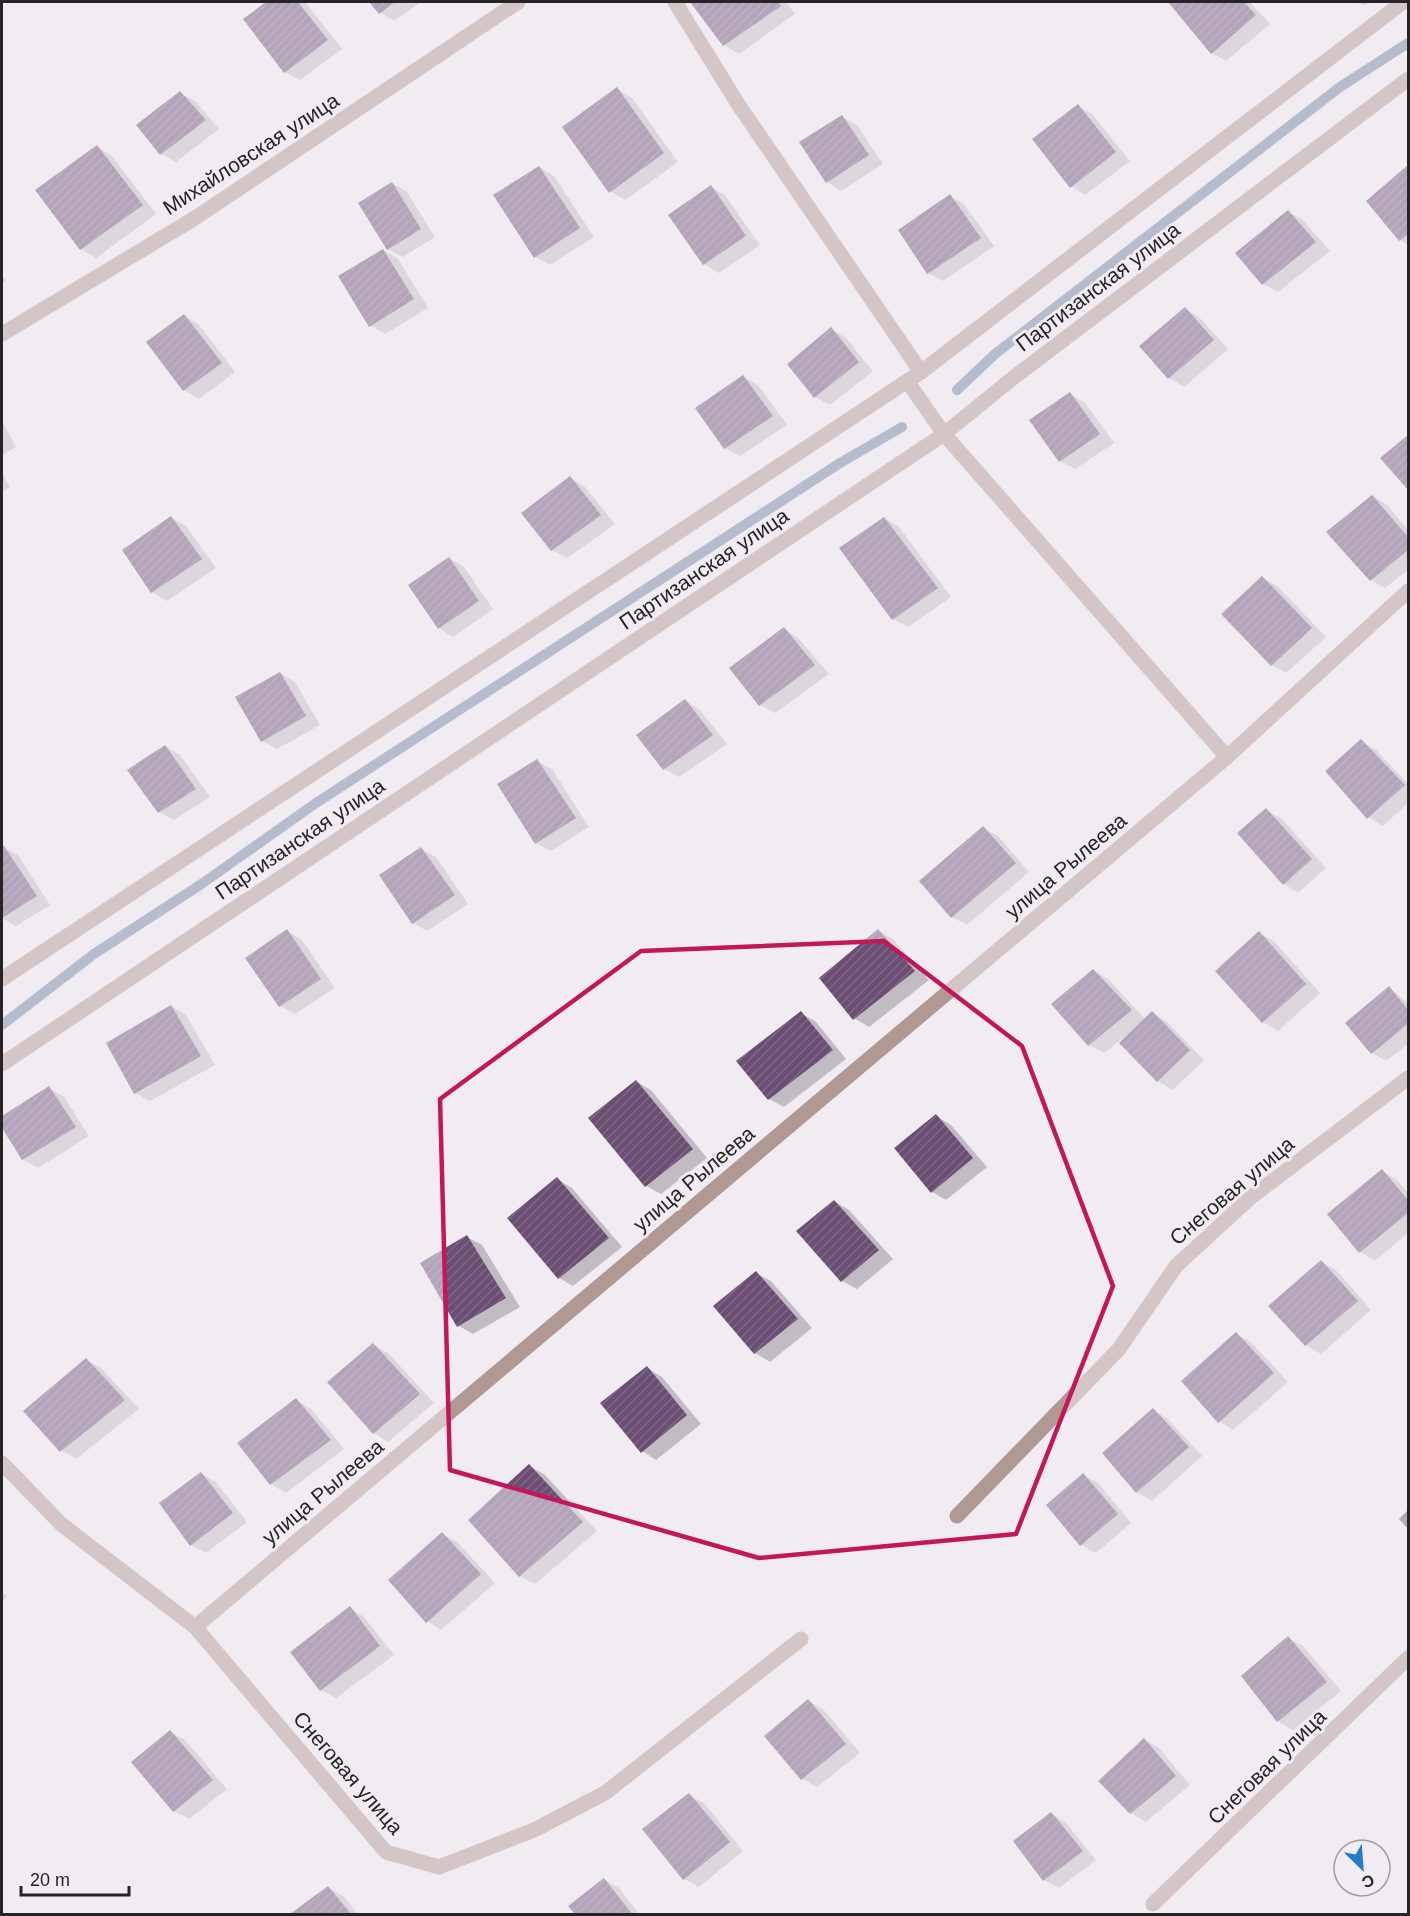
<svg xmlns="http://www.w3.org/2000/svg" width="1410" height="1916" font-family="Arial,sans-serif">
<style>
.shadow{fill:#0003}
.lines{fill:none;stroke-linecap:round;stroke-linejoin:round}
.stream{stroke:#7082a2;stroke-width:10}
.building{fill:url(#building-hatch)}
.minor{stroke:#b19892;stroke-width:15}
.marked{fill:none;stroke:#c2185b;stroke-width:4.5;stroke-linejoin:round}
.labels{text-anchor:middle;stroke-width:6;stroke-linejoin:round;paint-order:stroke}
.street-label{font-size:21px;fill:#262427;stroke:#f0ecf2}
</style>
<defs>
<pattern id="building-hatch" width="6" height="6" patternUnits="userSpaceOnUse" patternTransform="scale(1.5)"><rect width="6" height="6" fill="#6c4d74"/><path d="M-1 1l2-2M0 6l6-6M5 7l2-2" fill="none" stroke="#806986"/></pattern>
</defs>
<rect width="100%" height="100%" fill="#f0ecf2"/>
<g class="shadow">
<path d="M268 2H305L342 49 300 80 285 72 245 19Z"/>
<path d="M371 2H421L394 21 380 12Z"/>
<path d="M692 2H786L795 14 739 54 724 45Z"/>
<path d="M1170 2H1250L1270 24 1226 61 1212 53Z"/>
<path d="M1357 2H1369L1364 6Z"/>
<path d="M618 89 632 98 678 162 625 200 610 191Z"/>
<path d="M180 93 195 101 219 129 176 162 161 154Z"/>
<path d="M1078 106 1092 114 1130 161 1085 195 1071 186Z"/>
<path d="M842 117 857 125 883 164 841 191 827 182Z"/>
<path d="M97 147 112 156 156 214 96 258 81 249Z"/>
<path d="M539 167 554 176 594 237 550 265 535 257Z"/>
<path d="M1408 167V245L1400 240 1368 201Z"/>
<path d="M392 183 407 192 435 237 403 257 388 249Z"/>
<path d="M711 187 725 195 760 245 719 273 704 264Z"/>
<path d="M950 196 964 204 994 246 943 281 928 273Z"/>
<path d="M1288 212 1303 220 1330 251 1278 292 1263 284Z"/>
<path d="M383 250 398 259 428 308 385 334 371 326Z"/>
<path d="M2 275 6 281 2 284Z"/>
<path d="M1185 309 1199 317 1228 349 1184 387 1169 378Z"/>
<path d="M184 316 199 325 235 372 199 399 184 390Z"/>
<path d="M831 329 846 338 873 371 830 405 815 397Z"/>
<path d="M743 376 758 385 787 425 740 456 725 448Z"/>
<path d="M1070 394 1085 403 1114 443 1075 469 1060 461Z"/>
<path d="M2 421 16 447 2 455Z"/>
<path d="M1408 437V488L1382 458Z"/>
<path d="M2 472 10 487 2 492Z"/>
<path d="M571 478 585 487 615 524 567 558 552 550Z"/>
<path d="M1373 496 1387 505 1408 530V570L1385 588 1371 580Z"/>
<path d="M171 518 186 526 216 568 167 601 152 592Z"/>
<path d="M884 518 899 527 951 597 908 627 893 619Z"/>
<path d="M449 558 464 567 493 609 453 637 439 628Z"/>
<path d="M1262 578 1277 586 1326 637 1286 673 1271 665Z"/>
<path d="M784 629 798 638 829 674 775 713 760 705Z"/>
<path d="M280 673 295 682 320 725 277 749 262 741Z"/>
<path d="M685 701 700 710 727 744 679 777 664 769Z"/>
<path d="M1361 741 1376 750 1408 784V803L1383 826 1368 817Z"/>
<path d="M165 746 180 755 210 797 174 820 159 812Z"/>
<path d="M537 761 552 769 589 827 551 851 536 843Z"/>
<path d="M1266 810 1281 818 1326 868 1298 893 1284 884Z"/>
<path d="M983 828 998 836 1029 872 967 925 952 917Z"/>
<path d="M2 847 18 855 50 905 16 926 2 918Z"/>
<path d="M421 849 436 857 468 904 427 931 413 923Z"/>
<path d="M287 931 302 940 335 988 295 1014 280 1006Z"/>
<path d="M878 931 893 939 929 980 869 1027 854 1018Z"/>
<path d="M1259 933 1274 941 1320 993 1278 1031 1263 1022 1217 971Z"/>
<path d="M1093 970 1108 979 1146 1020 1153 1013 1167 1022 1204 1060 1173 1090 1158 1081 1121 1043 1124 1037 1104 1053 1089 1045Z"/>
<path d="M1389 988 1408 1003V1044L1386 1061 1372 1053Z"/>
<path d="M171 1006 186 1015 215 1065 150 1101 135 1093Z"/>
<path d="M801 1013 816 1022 846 1059 784 1107 769 1099Z"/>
<path d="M637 1082 651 1090 707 1158 661 1194 646 1186Z"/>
<path d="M49 1088 64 1097 89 1136 38 1168 23 1159 2 1125V1117Z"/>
<path d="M936 1116 951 1125 987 1167 946 1200 932 1192Z"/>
<path d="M1382 1171 1397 1180 1408 1193V1233L1375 1261 1360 1252Z"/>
<path d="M557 1179 572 1188 622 1247 573 1286 559 1278Z"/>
<path d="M834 1201 849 1210 893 1259 857 1289 842 1281Z"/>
<path d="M467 1237 482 1245 520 1307 473 1334 459 1326Z"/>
<path d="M1321 1262 1336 1270 1371 1310 1321 1354 1306 1345 1271 1306Z"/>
<path d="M756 1273 771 1281 812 1328 770 1362 755 1353 715 1307Z"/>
<path d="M1236 1334 1251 1342 1288 1382 1233 1430 1219 1421Z"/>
<path d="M373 1345 388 1353 434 1403 388 1442 374 1433Z"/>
<path d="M86 1360 101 1368 139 1409 76 1459 61 1450Z"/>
<path d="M647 1368 662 1377 701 1424 656 1460 642 1451Z"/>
<path d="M296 1400 311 1409 344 1449 286 1493 271 1484 239 1443Z"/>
<path d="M1153 1410 1168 1419 1202 1456 1152 1501 1137 1492Z"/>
<path d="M529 1466 544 1474 597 1531 535 1584 520 1576Z"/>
<path d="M201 1474 216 1482 247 1522 206 1553 191 1545Z"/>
<path d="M1083 1475 1098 1483 1131 1523 1096 1553 1081 1545Z"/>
<path d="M442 1534 457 1542 495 1583 441 1630 427 1621Z"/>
<path d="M2 1591 7 1597 2 1602Z"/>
<path d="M350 1608 364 1617 394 1655 336 1698 321 1690Z"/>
<path d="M1288 1638 1303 1646 1341 1691 1293 1730 1278 1721 1243 1676Z"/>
<path d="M808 1701 823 1709 860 1753 817 1787 802 1779Z"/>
<path d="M171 1732 185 1740 227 1789 189 1819 174 1811Z"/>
<path d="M1145 1740 1159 1748 1190 1785 1146 1822 1131 1813Z"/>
<path d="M689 1795 704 1803 743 1851 699 1887 684 1879Z"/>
<path d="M1052 1814 1066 1823 1096 1860 1059 1888 1044 1880Z"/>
<path d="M604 1880 619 1888 639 1914H577L570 1906Z"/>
<path d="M329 1888 343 1896 358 1914H293Z"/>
</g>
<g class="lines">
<g class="stream">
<path d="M957 390 995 354 1340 87 1408 43"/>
<path d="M2 1025 94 954 203 883 316 803 840 463 902 427"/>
</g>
</g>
<g class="building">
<path d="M266 2H298L328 40 284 73 243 19Z"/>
<path d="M369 2H395L379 14Z"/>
<path d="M690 2H778L781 6 723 46Z"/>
<path d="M1168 2H1244L1256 15 1211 54Z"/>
<path d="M617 87 664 153 609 193 562 127Z"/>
<path d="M180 91 206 120 160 155 136 125Z"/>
<path d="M1078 104 1116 152 1070 188 1032 139Z"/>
<path d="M842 115 869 155 826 183 799 142Z"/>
<path d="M97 145 143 205 80 250 35 190Z"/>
<path d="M1408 165V234L1399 241 1366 201Z"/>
<path d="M539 166 580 228 534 258 493 195Z"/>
<path d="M392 182 421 229 387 250 358 203Z"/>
<path d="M711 185 746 236 703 265 668 215Z"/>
<path d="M950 194 981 238 927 274 898 230Z"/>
<path d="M1288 210 1316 242 1262 285 1235 253Z"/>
<path d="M383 249 414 299 369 327 338 276Z"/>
<path d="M1185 307 1214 340 1168 379 1139 346Z"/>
<path d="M184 314 222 363 183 391 146 342Z"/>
<path d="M831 327 859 362 814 398 787 364Z"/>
<path d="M743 375 773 416 724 449 695 408Z"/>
<path d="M1070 392 1100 434 1059 462 1029 420Z"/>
<path d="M1408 435V490L1380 458Z"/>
<path d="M570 476 601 515 551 551 521 513Z"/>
<path d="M1372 495 1408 537V550L1370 581 1326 532Z"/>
<path d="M171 516 202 559 151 593 122 550Z"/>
<path d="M884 517 938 588 892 620 839 548Z"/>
<path d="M449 557 479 601 438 629 408 585Z"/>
<path d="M1262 576 1312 628 1271 666 1221 614Z"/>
<path d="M784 627 815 665 759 706 729 668Z"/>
<path d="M280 672 306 716 261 742 235 697Z"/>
<path d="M685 699 713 735 663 770 636 735Z"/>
<path d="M1361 739 1405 785 1367 819 1325 771Z"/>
<path d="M165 745 196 789 158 813 127 770Z"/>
<path d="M537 759 576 818 535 844 497 784Z"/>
<path d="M1266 808 1312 859 1283 885 1237 833Z"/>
<path d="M983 826 1016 863 951 918 919 881Z"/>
<path d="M2 843 37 896 2 918Z"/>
<path d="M421 847 455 895 412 924 379 875Z"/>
<path d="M287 929 321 979 279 1007 245 958Z"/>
<path d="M878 929 915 971 853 1020 819 978Z"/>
<path d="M1259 931 1306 984 1262 1023 1215 971Z"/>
<path d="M1093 969 1132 1010 1088 1046 1051 1004Z"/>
<path d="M1389 986 1408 1010V1024L1371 1054 1345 1023Z"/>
<path d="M171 1005 201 1056 134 1094 106 1043Z"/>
<path d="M801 1011 833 1050 768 1100 736 1061Z"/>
<path d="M1152 1011 1190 1050 1157 1082 1119 1043Z"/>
<path d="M636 1080 693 1149 645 1187 588 1118Z"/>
<path d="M49 1086 76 1127 22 1160 2 1128V1116Z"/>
<path d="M936 1114 973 1158 931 1193 894 1148Z"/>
<path d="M1382 1169 1408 1200V1213L1359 1253 1327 1214Z"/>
<path d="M557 1177 609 1238 558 1279 507 1218Z"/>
<path d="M834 1200 879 1250 841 1282 796 1231Z"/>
<path d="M467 1235 506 1298 457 1327 420 1263Z"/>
<path d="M1321 1260 1358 1301 1305 1346 1268 1306Z"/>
<path d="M756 1271 798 1319 754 1354 713 1306Z"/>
<path d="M1236 1332 1274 1373 1218 1423 1181 1381Z"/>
<path d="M373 1343 420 1394 373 1434 327 1382Z"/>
<path d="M86 1358 125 1400 60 1452 23 1411Z"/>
<path d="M647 1366 687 1415 641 1453 600 1403Z"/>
<path d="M296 1398 331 1440 270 1485 237 1443Z"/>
<path d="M1153 1408 1189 1447 1136 1493 1102 1453Z"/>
<path d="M529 1464 583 1522 519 1577 468 1520Z"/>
<path d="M201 1472 233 1513 190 1546 159 1503Z"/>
<path d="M1083 1473 1118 1514 1080 1546 1046 1505Z"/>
<path d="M1408 1510V1529L1399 1519Z"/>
<path d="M442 1532 481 1574 426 1623 388 1580Z"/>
<path d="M350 1606 380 1646 320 1691 290 1652Z"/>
<path d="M1288 1636 1327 1682 1277 1722 1241 1676Z"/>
<path d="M808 1699 846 1744 801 1780 764 1736Z"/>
<path d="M170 1730 213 1780 173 1812 131 1762Z"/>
<path d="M1144 1738 1176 1776 1130 1814 1098 1781Z"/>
<path d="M689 1793 730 1842 683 1880 642 1829Z"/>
<path d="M1051 1812 1083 1851 1043 1881 1013 1841Z"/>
<path d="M604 1878 632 1914H575L568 1906Z"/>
<path d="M328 1886 351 1914H290Z"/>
</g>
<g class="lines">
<g class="minor">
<path d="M675 2 738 104 921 372"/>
<path d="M2 334 195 218 518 2"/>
<path d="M907 381 944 434 1227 757"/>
<path d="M2 979 921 372 1403 2"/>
<path d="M2 1064 944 434 1013 378 1408 79"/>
<path d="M2 1463 61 1524 195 1627 386 1852 439 1867 534 1830 605 1793 801 1639"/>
<path d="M957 1516 1119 1349 1176 1266 1250 1198 1408 1078"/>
<path d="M195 1627 1227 757 1408 591"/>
<path d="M1153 1904 1408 1658"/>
</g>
</g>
<path d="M0 0H1410V1916H0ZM884 941 1022 1046 1113 1286 1016 1534 759 1558 450 1470 440 1099 641 951Z" fill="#f0ecf2" fill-opacity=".55" fill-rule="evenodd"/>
<path class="marked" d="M884 941 1022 1046 1113 1286 1016 1534 759 1558 450 1470 440 1099 641 951Z"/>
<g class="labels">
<g class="street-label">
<text transform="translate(251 154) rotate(-33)" y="7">Михайловская улица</text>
<text transform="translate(1098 287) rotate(-37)" y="7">Партизанская улица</text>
<text transform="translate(704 569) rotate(-34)" y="7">Партизанская улица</text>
<text transform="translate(300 839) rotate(-34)" y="7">Партизанская улица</text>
<text transform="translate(1066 866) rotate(-40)" y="7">улица Рылеева</text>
<text transform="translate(694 1179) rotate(-40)" y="7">улица Рылеева</text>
<text transform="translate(1232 1191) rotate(-40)" y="7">Снеговая улица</text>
<text transform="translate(323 1492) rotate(-40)" y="7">улица Рылеева</text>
<text transform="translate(1267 1767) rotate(-44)" y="7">Снеговая улица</text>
<text transform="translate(348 1773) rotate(49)" y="7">Снеговая улица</text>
</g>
</g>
<rect width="1410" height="1916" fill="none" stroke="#262427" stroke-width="6"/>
<g transform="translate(1362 1868) rotate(155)"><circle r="28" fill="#f0ecf2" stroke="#9f9ca1" stroke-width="1.5"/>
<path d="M0-4.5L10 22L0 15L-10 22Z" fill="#2879c8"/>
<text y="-9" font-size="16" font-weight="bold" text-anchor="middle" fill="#262427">С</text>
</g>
<path d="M21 1886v9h108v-9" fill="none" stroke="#262427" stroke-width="3"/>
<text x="30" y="1886" font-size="18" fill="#262427" stroke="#f0ecf2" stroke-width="4.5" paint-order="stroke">20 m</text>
</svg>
